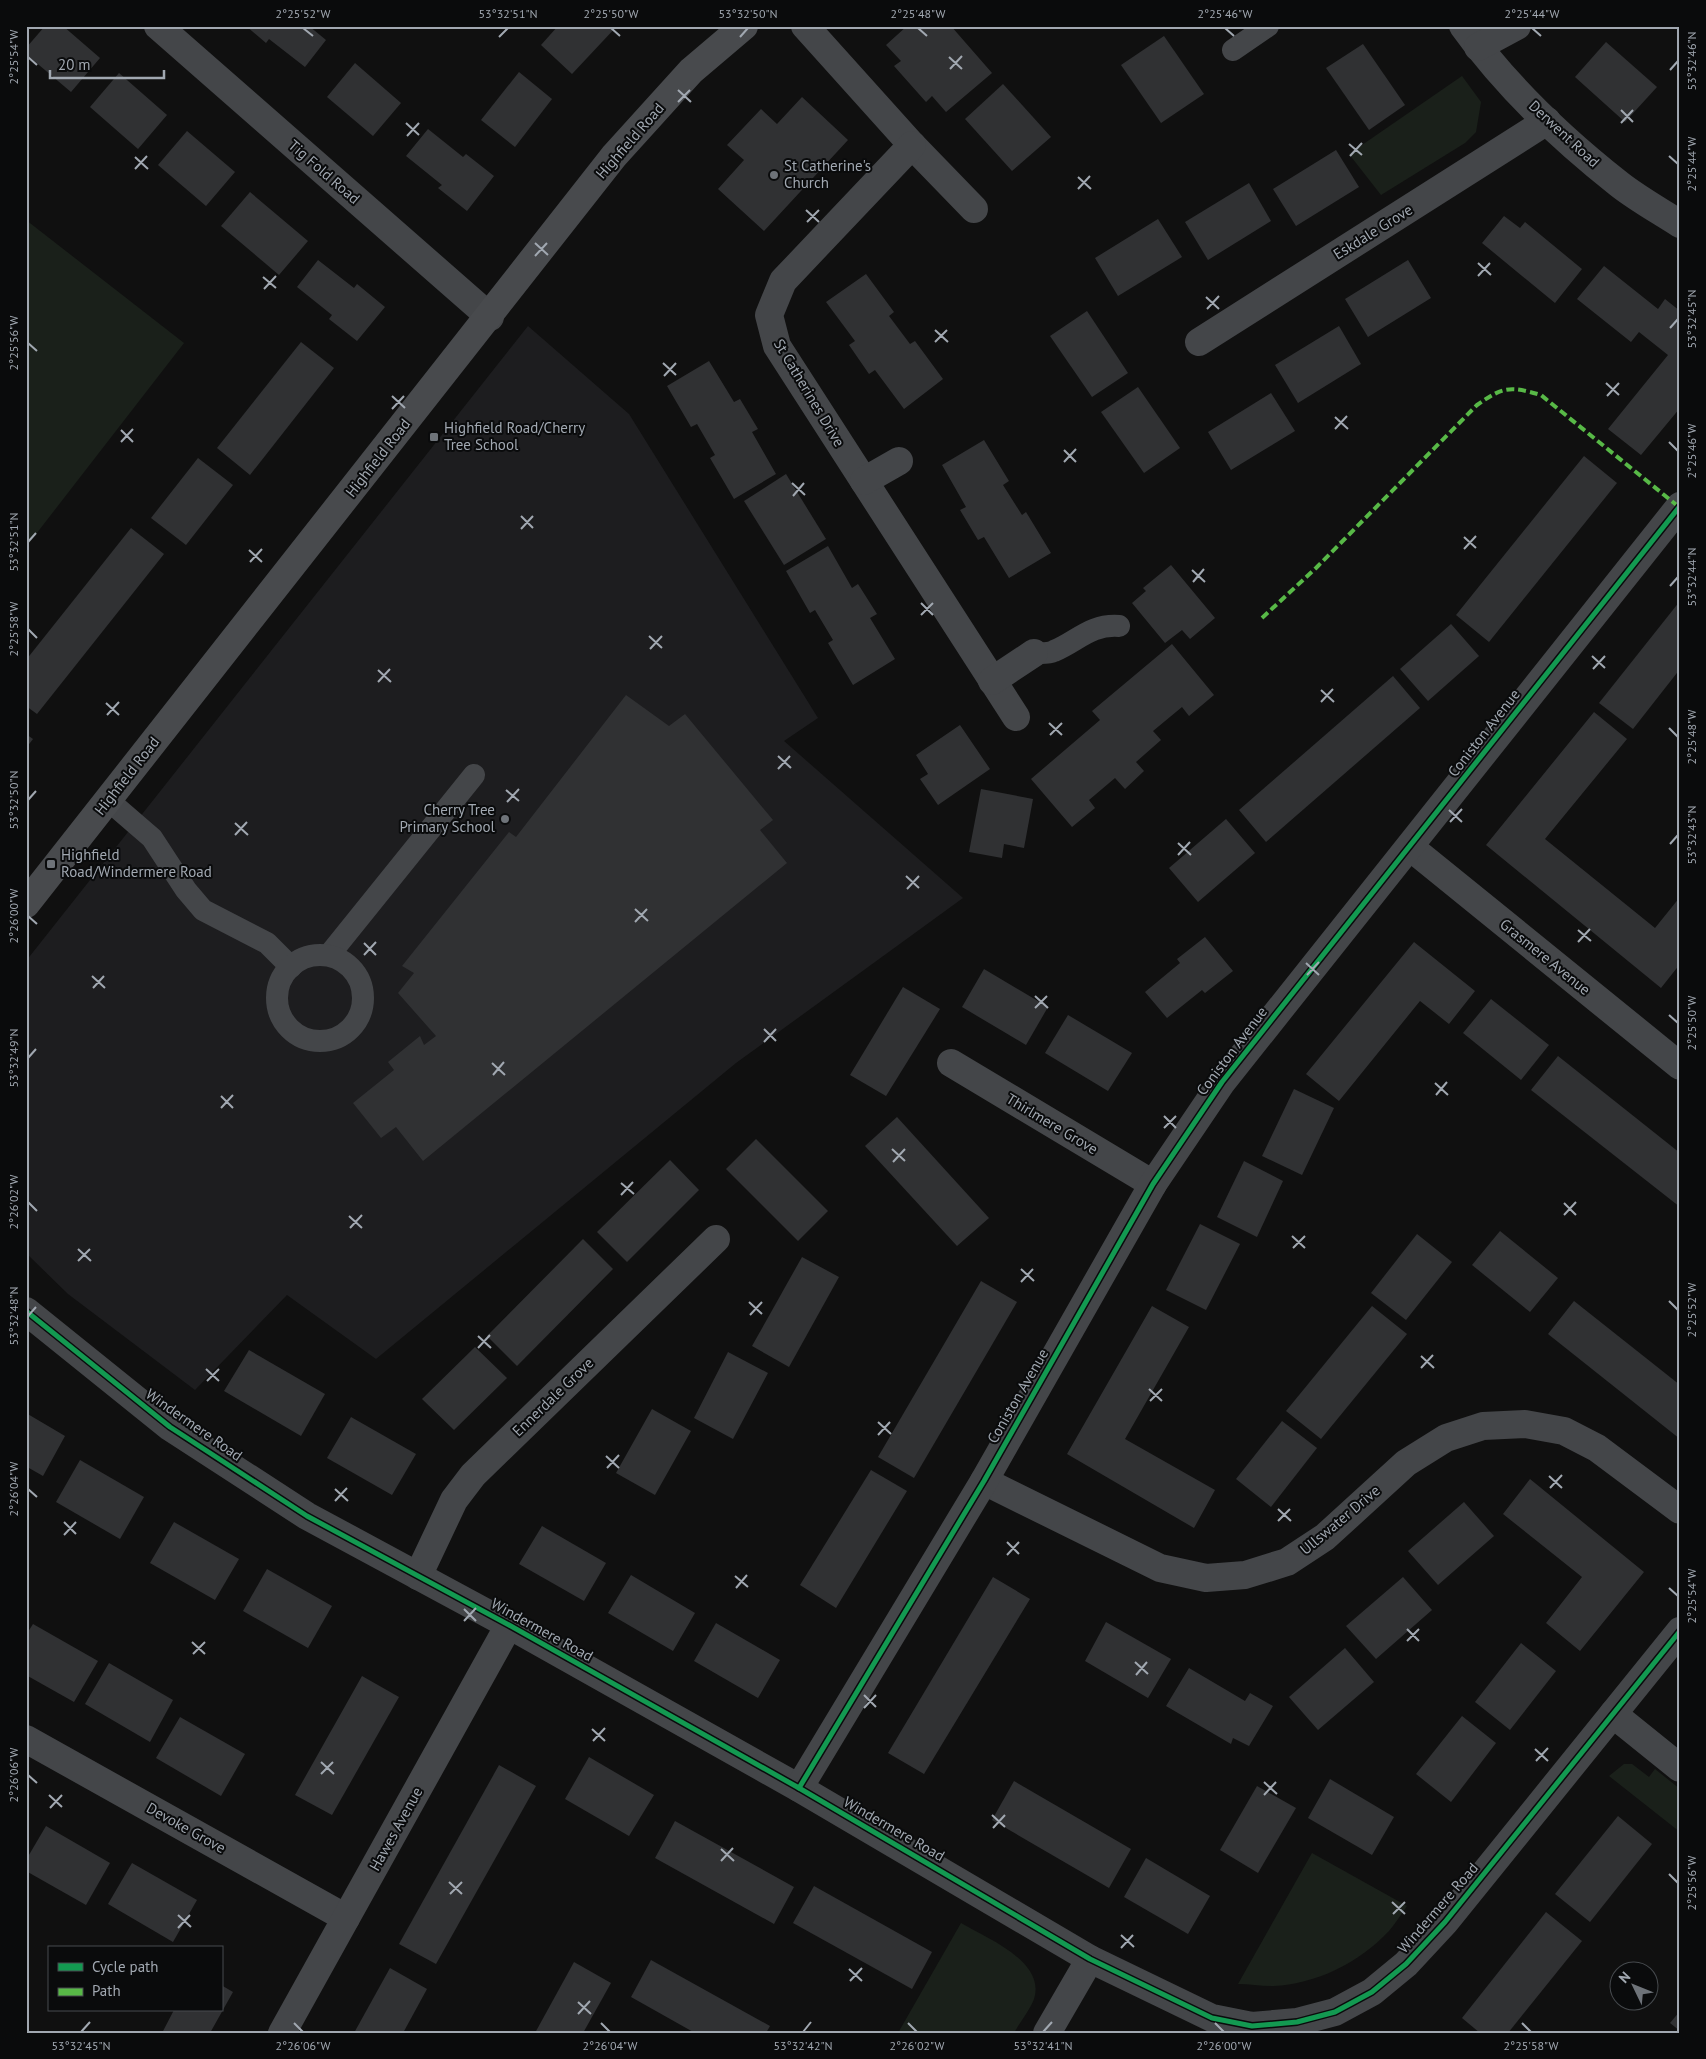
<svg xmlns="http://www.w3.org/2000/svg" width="1706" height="2059" font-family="'PT Sans',sans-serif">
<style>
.built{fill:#1d1d1f}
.green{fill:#1a201a}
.building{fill:#303133}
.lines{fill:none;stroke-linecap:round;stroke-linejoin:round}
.lane{stroke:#444649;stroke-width:22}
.street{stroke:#444649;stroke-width:28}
.secondary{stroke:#484a4d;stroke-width:28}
.quiet{stroke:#58b947;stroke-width:4;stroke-dasharray:8 4;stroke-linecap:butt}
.cycleway-casing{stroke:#0a0b0c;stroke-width:8}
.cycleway{stroke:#139951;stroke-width:5}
.ticks{fill:none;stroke:#a1a8b1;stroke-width:2}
.poi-dot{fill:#6e7379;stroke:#0a0b0c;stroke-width:2}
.labels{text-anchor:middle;stroke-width:4;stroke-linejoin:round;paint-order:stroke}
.street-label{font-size:15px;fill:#a1a8b1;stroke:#0a0b0c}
.poi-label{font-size:15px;fill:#a1a8b1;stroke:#0a0b0c;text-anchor:start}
.neatline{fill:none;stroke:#a1a8b1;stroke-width:2}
.ticks-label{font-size:12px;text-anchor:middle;fill:#a1a8b1}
</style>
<rect width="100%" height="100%" fill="#101010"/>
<path class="built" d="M528 326 629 414 818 718 784 741 963 898 736 1063 376 1359 287 1295 195 1390 68 1294 26 1253V961Z"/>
<g class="green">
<path d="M1462 76 1481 102 1476 132 1465 143 1381 195 1349 154Z"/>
<path d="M26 220 184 343 26 547Z"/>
<path d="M1624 1764H1632L1649 1777 1655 1769 1680 1789V1832L1609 1776Z"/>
<path d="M1312 1853 1407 1906C1401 1914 1396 1923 1389 1931 1359 1963 1316 1984 1273 1986 1261 1986 1249 1984 1238 1984Z"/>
<path d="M961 1923C986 1938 1046 1961 1034 1999 1030 2010 1020 2022 1014 2033H898Z"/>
</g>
<g class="building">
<path d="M45 26H63L100 58 71 92 26 54V48Z"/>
<path d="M246 26H309L326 40 305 67 269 39 266 43Z"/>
<path d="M558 26H617L572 74 541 45Z"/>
<path d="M907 26H951L992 73 946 112 932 96 926 102 894 66 901 61 886 45Z"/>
<path d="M1164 36 1204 94 1161 123 1121 65Z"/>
<path d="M1606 42 1657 87 1625 122 1575 77Z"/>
<path d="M1363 44 1405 105 1369 130 1326 68Z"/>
<path d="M355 63 401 103 373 136 327 97Z"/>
<path d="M519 72 552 99 515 147 481 120Z"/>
<path d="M119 73 167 115 138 149 90 107Z"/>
<path d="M1003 84 1051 137 1012 171 965 119Z"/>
<path d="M802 97 848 140 764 231 718 189 744 160 727 145 761 109 777 124Z"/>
<path d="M428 129 463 157 466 154 494 176 467 211 438 188 442 185 406 156Z"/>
<path d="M187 131 235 172 206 206 158 165Z"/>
<path d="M1336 150 1359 187 1296 226 1273 189Z"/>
<path d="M1249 183 1271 221 1208 260 1185 222Z"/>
<path d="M250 192 308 241 279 275 221 226Z"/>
<path d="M1504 216 1520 228 1525 222 1582 269 1555 303 1482 243Z"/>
<path d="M1158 219 1182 257 1118 296 1095 258Z"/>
<path d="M318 260 354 288 357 284 385 307 357 341 329 319 332 315 297 287Z"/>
<path d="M1408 260 1431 298 1368 337 1345 299Z"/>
<path d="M1604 266 1658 309 1665 299 1680 311V408L1641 455 1608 429 1668 355 1639 332 1631 342 1577 299Z"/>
<path d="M866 274 894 312 889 316 910 344 915 341 943 379 904 409 875 370 869 374 849 345 855 341 826 302Z"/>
<path d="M1087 311 1128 373 1092 397 1050 336Z"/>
<path d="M1339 326 1361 364 1298 403 1275 365Z"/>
<path d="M301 342 334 368 250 475 217 448Z"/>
<path d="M709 361 734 402 740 399 758 429 752 432 776 474 734 499 710 458 715 455 697 424 691 427 667 386Z"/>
<path d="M1138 387 1180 448 1144 473 1101 412Z"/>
<path d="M1271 393 1295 431 1231 470 1208 432Z"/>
<path d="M984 440 1009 481 1003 485 1022 515 1026 512 1051 553 1009 578 984 537 978 540 960 510 966 507 942 465Z"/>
<path d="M1584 456 1617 483 1489 642 1456 615Z"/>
<path d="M198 458 233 485 186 545 151 518Z"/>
<path d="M786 474 826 539 784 565 744 501Z"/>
<path d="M131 528 164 554 37 714 26 706V660Z"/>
<path d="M828 546 852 588 858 584 877 614 870 618 895 659 853 685 828 643 833 640 815 610 810 613 786 571Z"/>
<path d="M1171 565 1215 618 1190 639 1182 630 1165 643 1132 603 1146 591 1143 588Z"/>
<path d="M1680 601V669L1633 729 1599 703Z"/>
<path d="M1451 624 1479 656 1428 701 1400 669Z"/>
<path d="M1172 644 1214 695 1189 716 1182 707 1153 731 1161 740 1136 762 1144 771 1125 789 1115 778 1089 800 1095 808 1072 827 1031 779 1100 720 1092 711Z"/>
<path d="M1393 676 1420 708 1266 842 1239 810Z"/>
<path d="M626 695 669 726 685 714 773 820 760 830 787 863 423 1161 396 1127 381 1138 353 1103 394 1070 388 1062 420 1036 424 1045 436 1036 398 993 414 973 402 966 509 832 516 837Z"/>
<path d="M1594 712 1627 739 1545 839 1655 928 1680 897V964L1661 988 1486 845Z"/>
<path d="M960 725 990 769 938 805 920 779 928 774 916 755Z"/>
<path d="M26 734 33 739 26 748Z"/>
<path d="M981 789 1033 799 1024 848 1004 844 1002 858 969 852Z"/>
<path d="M1226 819 1255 853 1198 902 1169 868Z"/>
<path d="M1205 937 1233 971 1205 993 1202 990 1167 1018 1145 992 1180 963 1177 959Z"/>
<path d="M1414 942 1475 991 1449 1024 1420 1001 1339 1101 1306 1074Z"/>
<path d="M984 969 1048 1007 1026 1045 962 1007Z"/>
<path d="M903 987 940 1009 886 1096 850 1075Z"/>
<path d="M1491 999 1549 1045 1521 1080 1463 1033Z"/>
<path d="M1068 1015 1132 1053 1108 1091 1045 1053Z"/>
<path d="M1558 1056 1680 1153V1207L1531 1090Z"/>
<path d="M1294 1089 1334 1108 1302 1175 1262 1156Z"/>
<path d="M897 1117 989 1218 957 1246 865 1146Z"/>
<path d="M756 1139 828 1211 798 1241 726 1169Z"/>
<path d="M670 1160 699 1190 627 1262 597 1232Z"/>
<path d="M1244 1161 1283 1181 1257 1237 1217 1217Z"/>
<path d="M1200 1224 1240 1244 1206 1310 1166 1290Z"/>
<path d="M1500 1231 1558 1278 1530 1312 1472 1265Z"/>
<path d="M1417 1234 1452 1262 1406 1320 1371 1293Z"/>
<path d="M583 1239 613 1269 517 1366 487 1336Z"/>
<path d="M802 1257 839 1277 789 1367 752 1346Z"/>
<path d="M981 1281 1017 1302 914 1478 878 1457Z"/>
<path d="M1574 1301 1680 1385V1439L1548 1334Z"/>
<path d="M1152 1306 1189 1327 1125 1439 1215 1490 1194 1528 1067 1454Z"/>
<path d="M1372 1306 1407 1334 1321 1439 1286 1411Z"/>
<path d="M475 1347 507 1378 454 1430 422 1399Z"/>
<path d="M249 1350 325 1394 301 1436 224 1391Z"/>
<path d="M728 1352 768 1373 733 1439 694 1418Z"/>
<path d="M652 1409 691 1431 655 1495 616 1473Z"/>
<path d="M26 1413 65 1436 43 1476 29 1468 28 1471 26 1470Z"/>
<path d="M351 1417 416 1454 392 1495 327 1458Z"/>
<path d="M1282 1421 1317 1448 1271 1507 1236 1479Z"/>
<path d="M80 1460 144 1497 120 1539 56 1502Z"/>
<path d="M871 1470 907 1491 836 1608 800 1585Z"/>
<path d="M1530 1479 1644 1572 1580 1651 1546 1623 1582 1577 1503 1514Z"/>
<path d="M1464 1502 1494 1536 1438 1585 1408 1551Z"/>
<path d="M174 1522 239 1559 215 1600 150 1563Z"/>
<path d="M542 1526 606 1563 584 1601 519 1564Z"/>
<path d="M267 1569 332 1606 308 1648 243 1611Z"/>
<path d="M631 1575 695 1613 673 1651 608 1613Z"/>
<path d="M993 1577 1030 1599 924 1774 888 1753Z"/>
<path d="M1403 1577 1432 1610 1376 1659 1346 1626Z"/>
<path d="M1106 1622 1171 1659 1148 1698 1085 1661Z"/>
<path d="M716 1623 780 1660 758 1698 694 1661Z"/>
<path d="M33 1624 98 1661 74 1702 26 1675V1635Z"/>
<path d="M1521 1643 1556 1671 1510 1730 1475 1702Z"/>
<path d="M1345 1648 1374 1682 1318 1730 1289 1697Z"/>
<path d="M109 1663 173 1700 150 1742 85 1704Z"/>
<path d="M1189 1668 1245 1701 1250 1693 1273 1706 1249 1746 1233 1738 1231 1744 1166 1706Z"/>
<path d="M362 1676 399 1697 332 1815 295 1795Z"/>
<path d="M1462 1716 1496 1743 1451 1802 1416 1774Z"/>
<path d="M180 1717 245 1754 221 1796 156 1758Z"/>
<path d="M589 1757 654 1795 629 1836 565 1799Z"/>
<path d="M499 1765 536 1786 436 1964 399 1944Z"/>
<path d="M1330 1779 1394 1817 1372 1855 1308 1818Z"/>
<path d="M1014 1781 1131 1849 1109 1888 992 1820Z"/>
<path d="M1257 1786 1296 1808 1258 1873 1220 1850Z"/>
<path d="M1618 1816 1652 1844 1590 1922 1555 1894Z"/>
<path d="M675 1821 794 1887 774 1924 655 1858Z"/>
<path d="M46 1826 110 1863 86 1905 26 1871V1860Z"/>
<path d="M1146 1858 1210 1896 1188 1934 1124 1897Z"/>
<path d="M132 1863 197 1900 173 1942 108 1904Z"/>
<path d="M814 1886 932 1952 912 1989 793 1923Z"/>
<path d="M1546 1912 1582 1941 1508 2033H1480L1462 2018Z"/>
<path d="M651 1960 770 2026 766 2033H695L631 1997Z"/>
<path d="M574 1962 611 1983 583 2033H535Z"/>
<path d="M390 1968 427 1989 403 2033H354Z"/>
<path d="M221 1985 233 1992 210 2033H162L174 2010H221Z"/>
<path d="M1680 2011V2031L1670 2023Z"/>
</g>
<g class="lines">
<g class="lane">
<path d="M1233 50 1268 26"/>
<path d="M1034 653C1040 653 1048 654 1054 651 1078 641 1090 624 1119 626"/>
<path d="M108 800 152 838 186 890 203 910 267 943 291 967"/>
<path d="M329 955 474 775"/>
<circle cx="320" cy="998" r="43"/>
</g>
<g class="street">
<path d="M158 26 490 317"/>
<path d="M805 26 912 145 974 209"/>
<path d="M1463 26C1505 85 1562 139 1619 184 1638 199 1660 211 1680 224"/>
<path d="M1478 47 1517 26"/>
<path d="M912 145 783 281 769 315 777 346 1016 717"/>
<path d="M1199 342 1547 121"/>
<path d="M864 481 899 461"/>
<path d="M992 681 1034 653"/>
<path d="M1410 847 1680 1066"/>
<path d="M951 1063 1153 1184"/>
<path d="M26 1311 170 1427 307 1516 509 1625 799 1788 1090 1959 1212 2018 1252 2026 1297 2022 1335 2012 1372 1992 1406 1964 1445 1922 1680 1631"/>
<path d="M984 1481 1160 1568 1206 1578 1245 1575 1287 1562 1325 1537 1406 1463 1446 1438 1483 1426 1525 1424 1564 1431 1597 1448 1680 1510"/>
<path d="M418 1576 454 1500 473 1475 716 1239"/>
<path d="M1613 1714 1680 1768"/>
<path d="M26 1739 346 1918"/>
<path d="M799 1788 984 1481 1153 1184 1222 1082 1680 506"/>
<path d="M282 2033 509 1625"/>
<path d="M1047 2033 1090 1959"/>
</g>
<path class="secondary" d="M26 904 614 156 691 71 744 26"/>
<path class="quiet" d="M1262 618 1316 568 1477 405C1504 386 1510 386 1541 395L1679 507"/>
<defs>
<g id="cycleway">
<path d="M26 1311 170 1427 307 1516 509 1625 799 1788 1090 1959 1212 2018 1252 2026 1297 2022 1335 2012 1372 1992 1406 1964 1445 1922 1680 1631"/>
<path d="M799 1788 984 1481 1153 1184 1222 1082 1680 506"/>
</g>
</defs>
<use href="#cycleway" class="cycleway-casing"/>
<use href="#cycleway" class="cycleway"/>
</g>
<path class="ticks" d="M303 28 313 36M611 28 620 36M918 28 927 36M1225 28 1234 36M1532 28 1541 36M499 37 508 28M740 37 748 28M28 57 37 65M949 57 962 69M950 69 962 56M1670 70 1678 61M678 90 691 102M678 102 690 90M1621 110 1633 122M406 123 419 135M1621 123 1633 110M407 136 419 123M1349 144 1362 155M1350 156 1362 143M1669 156 1678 164M135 157 148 169M135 169 147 156M1078 177 1091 189M1078 189 1090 176M806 210 819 222M807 222 819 210M535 243 548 255M535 256 547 243M1478 263 1491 275M1478 276 1490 263M263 277 276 288M264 289 276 276M1206 297 1219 309M1207 309 1219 296M1670 328 1678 319M935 330 948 342M935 342 947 330M28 343 37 351M663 363 676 375M664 376 676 363M1606 383 1619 395M392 396 405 408M1607 396 1619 383M392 409 404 396M1335 417 1348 429M1335 429 1347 416M121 430 133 442M121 442 133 429M1669 442 1678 451M1064 450 1076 462M1064 462 1076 449M792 483 805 495M793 496 804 483M521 516 533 528M521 529 533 516M1464 537 1476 548M28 542 36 533M1464 549 1476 536M249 550 262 562M250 562 262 549M1192 570 1205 582M1193 582 1204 569M1670 586 1678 577M921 603 933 615M921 615 933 603M28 629 37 638M649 636 662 648M650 649 662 636M1592 656 1605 668M1593 669 1605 656M378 670 391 682M378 682 390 669M1321 690 1334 702M1321 702 1333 689M106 703 119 715M107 715 119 702M1049 723 1062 735M1669 728 1678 737M1050 735 1062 723M778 756 791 768M778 769 790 756M506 790 519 801M28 800 36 791M507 802 519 789M1449 810 1462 822M1450 822 1462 809M235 823 248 835M235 835 247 822M1178 843 1191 855M1670 844 1678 835M1178 855 1190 842M906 876 919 888M907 889 919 876M635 909 648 921M28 916 37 924M635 922 647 909M1578 930 1591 941M1578 942 1590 929M364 943 376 955M364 955 376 942M1306 963 1319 975M1307 975 1319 962M92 976 105 988M93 988 104 976M1035 996 1048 1008M1035 1008 1047 996M1669 1015 1678 1023M764 1029 776 1041M764 1042 776 1029M28 1058 36 1049M492 1063 505 1075M493 1075 504 1062M1435 1083 1448 1095M1436 1095 1447 1082M221 1096 233 1108M221 1108 233 1095M1164 1116 1176 1128M1164 1128 1176 1116M892 1149 905 1161M893 1162 905 1149M621 1183 634 1194M621 1195 633 1182M28 1202 37 1211M1564 1203 1576 1215M1564 1215 1576 1202M349 1216 362 1228M350 1228 362 1215M1292 1236 1305 1248M1293 1248 1305 1236M78 1249 91 1261M78 1261 90 1249M1021 1269 1034 1281M1021 1282 1033 1269M1669 1301 1678 1310M749 1302 762 1314M750 1315 762 1302M28 1316 36 1307M478 1336 491 1348M478 1348 490 1335M1421 1356 1434 1368M1421 1368 1433 1355M206 1369 219 1381M207 1381 219 1369M1149 1389 1162 1401M1150 1401 1162 1389M878 1422 891 1434M878 1435 890 1422M606 1456 619 1468M607 1468 619 1455M1549 1476 1562 1488M1550 1488 1562 1475M28 1489 37 1497M335 1489 348 1501M335 1501 347 1488M1278 1509 1291 1521M1278 1521 1290 1509M64 1522 76 1534M64 1535 76 1522M1007 1542 1019 1554M1007 1555 1019 1542M735 1576 748 1587M736 1588 747 1575M1669 1588 1678 1596M464 1609 476 1621M464 1621 476 1608M1407 1629 1419 1641M1407 1641 1419 1629M192 1642 205 1654M193 1654 205 1642M1135 1662 1148 1674M1136 1675 1147 1662M864 1695 876 1707M864 1708 876 1695M592 1729 605 1741M593 1741 605 1728M1535 1749 1548 1761M1536 1761 1548 1748M321 1762 334 1774M321 1774 333 1762M28 1775 37 1783M1264 1782 1277 1794M49 1795 62 1807M1264 1795 1276 1782M50 1808 62 1795M992 1815 1005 1827M993 1828 1005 1815M721 1849 734 1861M721 1861 733 1848M1669 1874 1678 1883M449 1882 462 1894M450 1894 462 1882M1392 1902 1405 1914M1393 1914 1405 1902M178 1915 191 1927M178 1928 190 1915M1121 1935 1134 1947M1121 1948 1133 1935M849 1969 862 1981M850 1981 862 1968M578 2002 591 2014M578 2014 590 2001M294 2023 303 2032M601 2023 610 2032M908 2023 917 2032M1215 2023 1224 2032M1522 2023 1531 2032M81 2032 90 2022M803 2032 811 2022M1043 2032 1052 2022"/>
<g class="poi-dot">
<circle cx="774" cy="175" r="5"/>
<rect x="429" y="432" width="10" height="10" rx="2.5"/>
<circle cx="505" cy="819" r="5"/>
<rect x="46" y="859" width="10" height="10" rx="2.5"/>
</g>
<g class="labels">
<g class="street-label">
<text transform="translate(1564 134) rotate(43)" y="5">Derwent Road</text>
<text transform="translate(630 141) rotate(-49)" y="5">Highfield Road</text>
<text transform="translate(324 172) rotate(41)" y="5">Tig Fold Road</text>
<text transform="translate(1373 232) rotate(-32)" y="5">Eskdale Grove</text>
<text transform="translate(809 393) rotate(59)" y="5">St Catherines Drive</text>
<text transform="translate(378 458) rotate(-52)" y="5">Highfield Road</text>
<text transform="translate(1484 733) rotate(-52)" y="5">Coniston Avenue</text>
<text transform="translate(127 776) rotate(-52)" y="5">Highfield Road</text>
<text transform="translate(1545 957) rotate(39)" y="5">Grasmere Avenue</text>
<text transform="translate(1232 1051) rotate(-53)" y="5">Coniston Avenue</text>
<text transform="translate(1052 1124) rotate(31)" y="5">Thirlmere Grove</text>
<text transform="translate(1018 1396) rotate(-60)" y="5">Coniston Avenue</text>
<text transform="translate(553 1397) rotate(-44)" y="5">Ennerdale Grove</text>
<text transform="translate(194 1425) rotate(35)" y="5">Windermere Road</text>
<text transform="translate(1340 1520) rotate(-40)" y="5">Ullswater Drive</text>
<text transform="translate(542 1630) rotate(29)" y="5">Windermere Road</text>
<text transform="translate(186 1828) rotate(29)" y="5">Devoke Grove</text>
<text transform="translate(396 1829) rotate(-61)" y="5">Hawes Avenue</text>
<text transform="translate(894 1829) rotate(30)" y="5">Windermere Road</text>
<text transform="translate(1438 1908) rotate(-49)" y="5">Windermere Road</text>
</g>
<g class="poi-label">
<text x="784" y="171">St Catherine's<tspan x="784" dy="17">Church</tspan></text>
<text x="444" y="433">Highfield Road/Cherry<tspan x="444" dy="17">Tree School</tspan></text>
<text x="495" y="815" text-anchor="end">Cherry Tree<tspan x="495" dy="17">Primary School</tspan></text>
<text x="61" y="860">Highfield<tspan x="61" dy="17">Road/Windermere Road</tspan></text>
</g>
</g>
<rect width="1706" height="2059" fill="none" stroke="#0a0b0c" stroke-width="55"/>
<rect x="48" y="1946" width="175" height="65" fill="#0a0b0c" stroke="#464a4e"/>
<rect x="58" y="1963" width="25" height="8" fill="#139951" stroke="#464a4e"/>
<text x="92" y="1972" font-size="15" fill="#a1a8b1">Cycle path</text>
<rect x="58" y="1988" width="25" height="8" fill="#58b947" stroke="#464a4e"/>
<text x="92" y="1996" font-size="15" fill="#a1a8b1">Path</text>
<g transform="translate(1634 1986) rotate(313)"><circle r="24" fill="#0a0b0c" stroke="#464a4e"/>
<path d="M0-4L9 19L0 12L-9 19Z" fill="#6e7379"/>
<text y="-8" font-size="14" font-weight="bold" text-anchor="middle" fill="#a1a8b1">N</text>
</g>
<path d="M50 70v8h114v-8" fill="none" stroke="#a1a8b1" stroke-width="2.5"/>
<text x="58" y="70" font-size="15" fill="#a1a8b1" stroke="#0a0b0c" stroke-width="4" paint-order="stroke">20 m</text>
<rect x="28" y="28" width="1650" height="2004" class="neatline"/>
<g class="ticks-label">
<text x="303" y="18">2°25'52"W</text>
<text x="508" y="18">53°32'51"N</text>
<text x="611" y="18">2°25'50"W</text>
<text x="748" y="18">53°32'50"N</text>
<text x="918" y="18">2°25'48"W</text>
<text x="1225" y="18">2°25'46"W</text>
<text x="1532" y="18">2°25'44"W</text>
<text transform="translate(14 57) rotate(-90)" y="4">2°25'54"W</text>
<text transform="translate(1692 61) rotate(-90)" y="4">53°32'46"N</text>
<text transform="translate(1692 164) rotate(-90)" y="4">2°25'44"W</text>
<text transform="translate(1692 319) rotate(-90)" y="4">53°32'45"N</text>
<text transform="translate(14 343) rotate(-90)" y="4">2°25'56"W</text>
<text transform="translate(1692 451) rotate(-90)" y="4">2°25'46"W</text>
<text transform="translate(14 542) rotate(-90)" y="4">53°32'51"N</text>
<text transform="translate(1692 577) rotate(-90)" y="4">53°32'44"N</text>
<text transform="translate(14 629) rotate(-90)" y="4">2°25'58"W</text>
<text transform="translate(1692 737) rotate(-90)" y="4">2°25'48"W</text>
<text transform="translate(14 800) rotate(-90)" y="4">53°32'50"N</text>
<text transform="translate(1692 835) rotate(-90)" y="4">53°32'43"N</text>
<text transform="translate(14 916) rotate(-90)" y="4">2°26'00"W</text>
<text transform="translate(1692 1023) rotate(-90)" y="4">2°25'50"W</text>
<text transform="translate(14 1058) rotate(-90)" y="4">53°32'49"N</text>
<text transform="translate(14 1202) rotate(-90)" y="4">2°26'02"W</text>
<text transform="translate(1692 1310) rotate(-90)" y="4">2°25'52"W</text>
<text transform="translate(14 1316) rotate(-90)" y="4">53°32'48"N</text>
<text transform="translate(14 1489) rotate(-90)" y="4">2°26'04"W</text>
<text transform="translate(1692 1596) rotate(-90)" y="4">2°25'54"W</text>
<text transform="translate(14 1775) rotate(-90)" y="4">2°26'06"W</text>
<text transform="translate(1692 1883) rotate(-90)" y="4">2°25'56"W</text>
<text x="81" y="2050">53°32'45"N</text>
<text x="303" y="2050">2°26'06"W</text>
<text x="610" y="2050">2°26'04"W</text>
<text x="803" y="2050">53°32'42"N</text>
<text x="917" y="2050">2°26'02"W</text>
<text x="1043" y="2050">53°32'41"N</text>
<text x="1224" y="2050">2°26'00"W</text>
<text x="1531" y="2050">2°25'58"W</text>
</g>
</svg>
